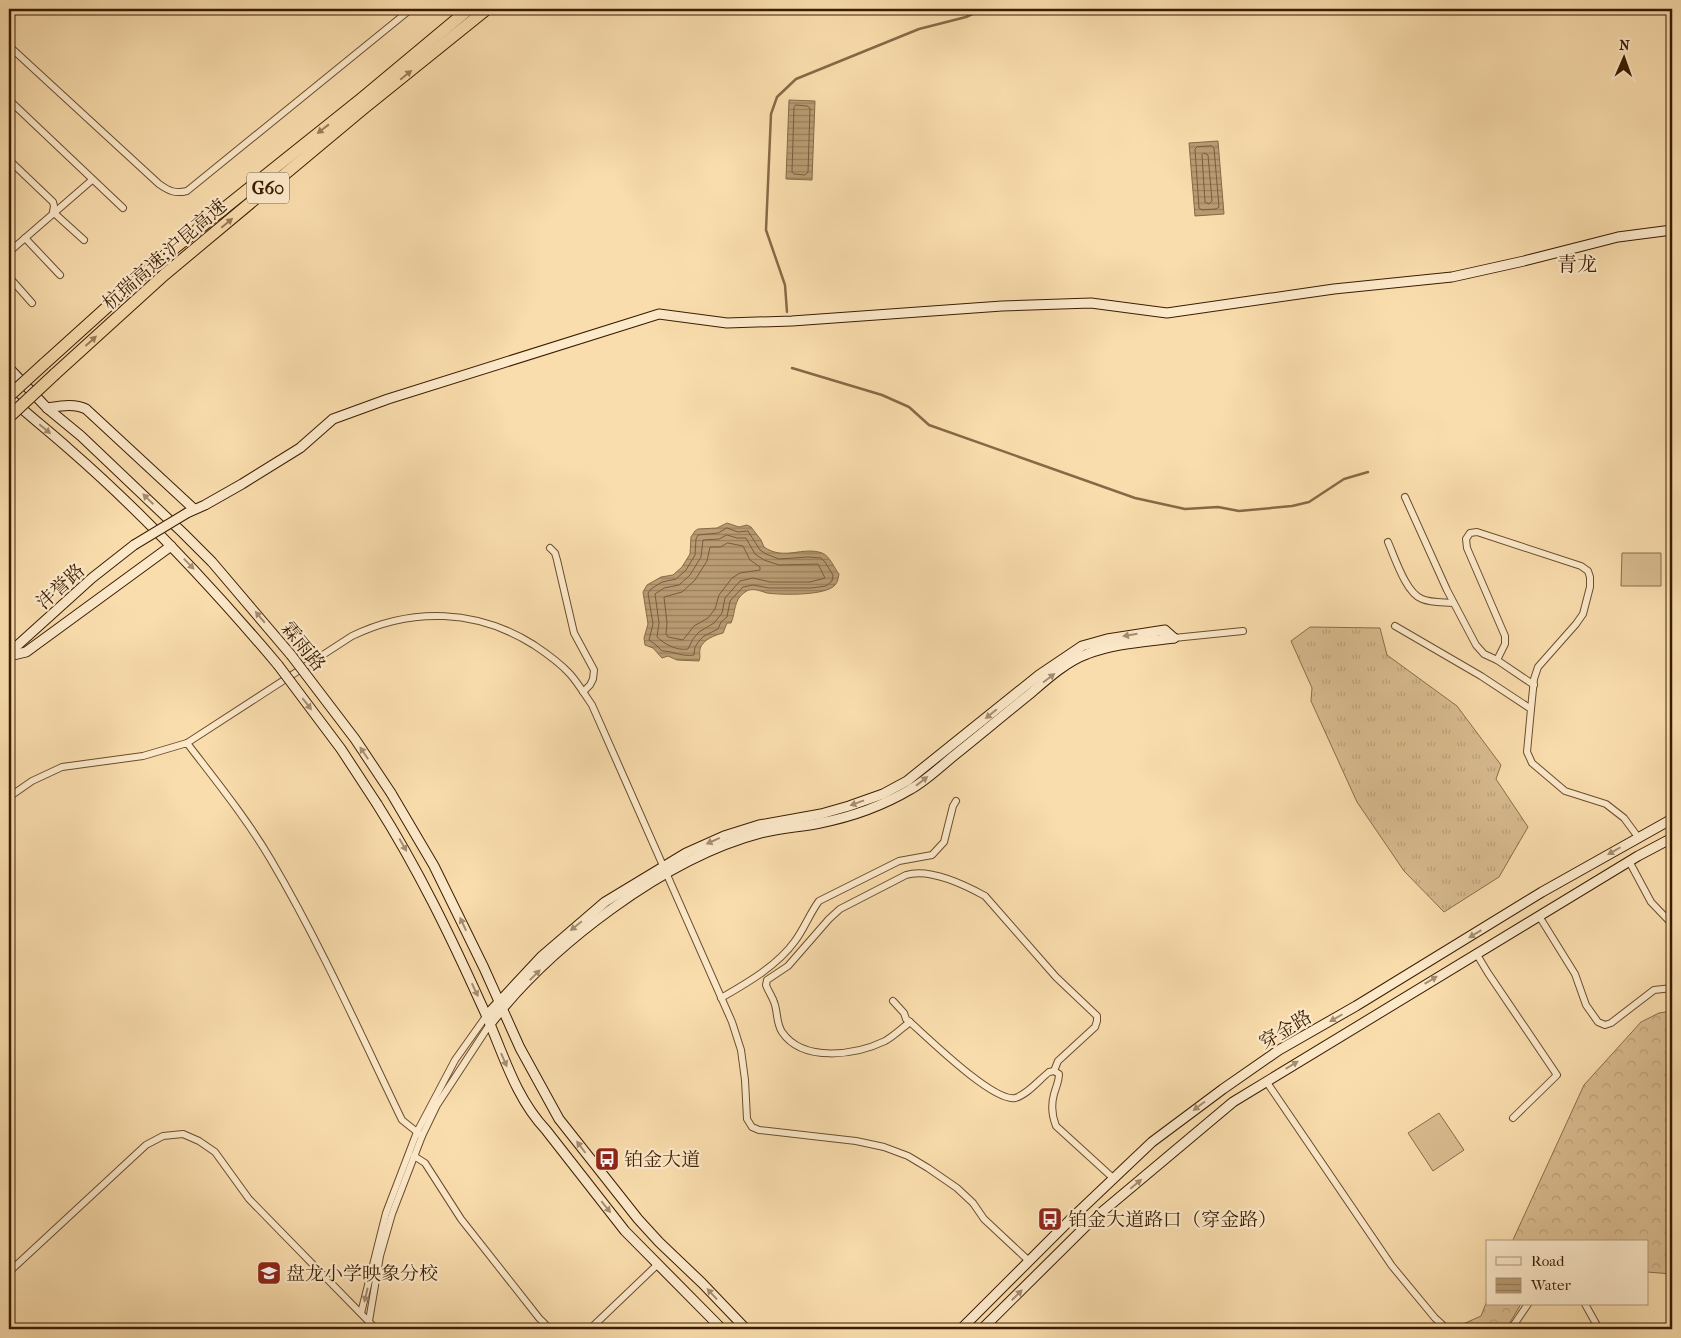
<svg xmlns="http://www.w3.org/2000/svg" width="1681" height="1338" font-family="'IM FELL French Canon','Noto Serif SC',serif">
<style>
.grass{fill:url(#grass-tufts);stroke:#8a6c4a}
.forest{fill:url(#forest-crowns);stroke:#8a6c4a}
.garden{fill:#d9bc90;stroke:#8a6c4a}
.water{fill:url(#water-rules);stroke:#866946}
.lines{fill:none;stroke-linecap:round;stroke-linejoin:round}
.shore{stroke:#7a5c3b;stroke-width:1}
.stream{stroke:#866946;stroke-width:2.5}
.street-casing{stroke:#6a4d2e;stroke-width:8}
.secondary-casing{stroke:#3a1d03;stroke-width:11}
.highway-casing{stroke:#3a1d03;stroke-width:13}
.street{stroke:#fce9ca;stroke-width:6}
.secondary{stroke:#fce9ca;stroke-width:9}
.highway{stroke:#faddad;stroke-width:11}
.secondary-bridge-casing{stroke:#3a1d03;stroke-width:11;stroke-linecap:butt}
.highway-bridge-casing{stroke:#3a1d03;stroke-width:13;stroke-linecap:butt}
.secondary-bridge{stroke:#fce9ca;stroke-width:9}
.highway-bridge{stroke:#faddad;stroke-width:11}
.oneway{fill:#9a7d58}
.oneway2{fill:#a58d70}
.labels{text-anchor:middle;stroke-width:4.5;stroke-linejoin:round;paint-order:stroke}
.shield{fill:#fce9ca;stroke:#745a3f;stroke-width:1}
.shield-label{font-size:18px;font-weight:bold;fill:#3a1d03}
.street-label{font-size:19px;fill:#3a1d03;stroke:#fce9ca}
.poi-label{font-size:19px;fill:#3a1d03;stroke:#fce9ca;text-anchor:start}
.neighbourhood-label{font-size:20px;fill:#3a1d03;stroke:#fce9ca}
</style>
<defs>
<pattern id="grass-tufts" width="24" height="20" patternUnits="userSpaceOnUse" patternTransform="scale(1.25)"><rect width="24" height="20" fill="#d9bc90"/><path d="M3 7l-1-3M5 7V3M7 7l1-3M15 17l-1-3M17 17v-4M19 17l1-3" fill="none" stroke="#bba17b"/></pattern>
<pattern id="forest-crowns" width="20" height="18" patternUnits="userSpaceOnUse" patternTransform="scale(1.25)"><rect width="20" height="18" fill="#d9bc90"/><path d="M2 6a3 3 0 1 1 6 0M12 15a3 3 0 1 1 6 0" fill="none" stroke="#bba17b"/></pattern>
<pattern id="water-rules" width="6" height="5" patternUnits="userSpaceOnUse" patternTransform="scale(1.25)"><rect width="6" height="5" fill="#b99c73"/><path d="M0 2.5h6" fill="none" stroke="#977f5c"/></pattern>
</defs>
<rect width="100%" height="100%" fill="#faddad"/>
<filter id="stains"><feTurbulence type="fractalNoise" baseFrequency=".004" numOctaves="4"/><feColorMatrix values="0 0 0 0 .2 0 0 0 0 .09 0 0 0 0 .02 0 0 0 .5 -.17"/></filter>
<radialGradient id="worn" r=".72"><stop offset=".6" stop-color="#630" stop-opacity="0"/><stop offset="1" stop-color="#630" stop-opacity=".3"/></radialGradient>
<path class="grass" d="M1310 627 1380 628 1387 655 1457 706 1501 765 1496 779 1528 827 1499 877 1444 912 1404 871 1357 802 1311 701 1312 688 1291 641Z"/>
<g class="forest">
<path d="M1672 1011V1274L1647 1272V1242H1512L1584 1085 1641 1022 1659 1013Z"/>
<path d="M1487 1301V1304H1521L1506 1329H1455L1454 1328 1481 1316Z"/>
</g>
<g class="garden">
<path d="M1622 553H1661V586H1621Z"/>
<path d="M1439 1113 1464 1150 1433 1171 1408 1133Z"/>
</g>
<g class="water">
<path d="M789 100 815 101 812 180 786 179Z"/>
<path d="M1218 141 1224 214 1195 216 1189 143Z"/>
<path d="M727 523 739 527 747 525 751 527 761 540 764 547C784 561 803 546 822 553 830 556 834 568 839 574 838 578 838 582 835 585 826 596 781 595 767 593 760 591 752 587 745 592 733 600 736 612 731 623H727L723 633C715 635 702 640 700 649 699 655 701 656 699 661L677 660 668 656 662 658 653 648 645 645 644 638 648 624 643 592 647 585 661 577 673 575 682 567 690 554 691 537 695 531 698 529 717 528Z"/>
</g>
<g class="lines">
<g class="shore">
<path d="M796 105 807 106 810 108 808 172 805 175 794 174 792 172 794 108Z"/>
<path d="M1212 146 1214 148 1219 207 1216 209 1202 210 1199 208 1195 149 1197 147Z"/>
<path d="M1204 153 1208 155 1212 201 1209 204 1205 202 1202 155Z"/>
<path d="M727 528 738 532 748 531 760 550 766 554 779 559 808 557 821 558 825 562 833 575 832 581 826 586 811 588H769L753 585 743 587 730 601 727 617 721 622 718 629 704 636 699 641 695 647 694 655C681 657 674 651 662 651L656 645 649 640 653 624 648 593 651 589 662 582 676 579 686 570 695 555 696 539 698 535 718 533Z"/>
<path d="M727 535 737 538H746L755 554 764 560 779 565 818 564 825 578 810 582H770L753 578 740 581 725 598 722 613 714 623 699 632 693 639 688 649C677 651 664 644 657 637L659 623 655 594 664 588 679 585 690 575 701 557 703 540 719 539Z"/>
<path d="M728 543 743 546 750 560 760 567V570L740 573 732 578 719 595 715 609 708 618 694 626 683 640 668 637 666 634 667 623 664 597 682 592 695 580 707 561 710 547H720Z"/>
</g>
<g class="stream">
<path d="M787 312 785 285 766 230 771 114 777 97 796 79 919 29 966 17 983 9"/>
<path d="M792 368 882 395 909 407 929 425 1135 498 1185 509 1218 507 1239 511 1292 506 1309 502 1344 479 1368 472"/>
</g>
<defs>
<g id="street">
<path d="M9 46 159 184C169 191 175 194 187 191L411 9"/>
<path d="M9 100 123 208"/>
<path d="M9 160 53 202 54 206 53 212"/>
<path d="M53 212 84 240"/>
<path d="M25 238 60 275"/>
<path d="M9 252 92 180"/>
<path d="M9 277 32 303"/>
<path d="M1405 497 1447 590 1476 645 1484 654 1497 660 1534 685"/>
<path d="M1388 542C1395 558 1406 593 1422 599 1432 603 1443 602 1453 603"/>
<path d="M550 548 555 553 557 560 574 633 594 670 593 679 590 685 583 692"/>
<path d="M1395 626 1481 676 1531 709 1527 752 1532 763 1565 791 1606 804 1624 818 1638 837"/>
<path d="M1174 638 1243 631"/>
<path d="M1497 660 1505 644V636L1467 548 1466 539 1470 533 1477 532 1581 566 1588 571 1590 577V587L1583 614 1576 624 1538 667 1534 679 1531 709"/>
<path d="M187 743 352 636C412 607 477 609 534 645 546 653 560 663 570 674 578 683 585 695 592 705L732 1022 741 1050 745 1080 747 1119 752 1127 759 1130 856 1141 884 1147 908 1156 928 1168 957 1188 973 1203 984 1219 1029 1261"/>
<path d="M9 797 32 781 62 767 143 756 187 743C216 781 247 819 271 860 320 943 360 1033 402 1120L422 1136"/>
<path d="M1629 861 1651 902 1672 924"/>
<path d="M1539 916 1575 974 1586 1005 1598 1022 1605 1025 1611 1023 1654 990 1672 988"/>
<path d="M1476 953 1488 973 1557 1075 1513 1118"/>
<path d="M721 998C747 983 777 966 795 941 804 929 810 913 819 901L899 861 932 855 944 842 953 806 956 801"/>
<path d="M893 1001 904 1013 906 1019 910 1022C928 1038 993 1102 1015 1098 1027 1095 1039 1080 1049 1072L1054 1071 1059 1074C1059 1081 1056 1087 1054 1094 1051 1105 1052 1116 1056 1126L1113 1178"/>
<path d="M910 1022C902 1028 894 1036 885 1041 856 1055 803 1063 782 1032 776 1023 778 1012 774 1002 772 996 768 991 766 985L767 980 788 966 829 919 840 909 906 875C929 868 965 885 985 896L1056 977 1097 1016V1021L1095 1027 1058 1061 1054 1071"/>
<path d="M1266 1081 1392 1266 1435 1318 1447 1329"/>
<path d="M414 1156 425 1163 461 1219 539 1318 550 1329"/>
<path d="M9 1272 146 1145 163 1136 183 1134 199 1141 215 1152 249 1199 376 1329"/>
<path d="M1585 1304 1599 1329"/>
<path d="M361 1313 386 1213 417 1132 455 1060 487 1015"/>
<path d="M369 1321 380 1256 392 1214 422 1136 437 1105 490 1024"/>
<path d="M590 1329 658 1264"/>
<path d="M1511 1329 1528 1304"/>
</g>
<g id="secondary">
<path d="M9 368 47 408 81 436 183 533 212 562 291 655"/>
<path d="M9 397C28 415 49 431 69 449 145 515 213 588 278 665"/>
<path d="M47 408C60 406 74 403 86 409L194 509"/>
<path d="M187 513 205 505 242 484 300 448 333 419 388 399 659 314 727 323 792 321 1002 306 1091 303 1167 313 1334 289 1452 277 1524 261 1618 237 1672 230"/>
<path d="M9 653 92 578 134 545"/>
<path d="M9 656 26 652 171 546"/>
<path d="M391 793 434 866 484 968 520 1048 559 1119 638 1219 659 1242 702 1283 746 1329"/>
<path d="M377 804C418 869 450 935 482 1006 502 1048 513 1095 546 1130L625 1231 722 1329"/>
<path d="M487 1015 541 957 605 902 686 853 724 836 759 825 821 814 849 806 883 794 907 781 1039 675 1082 646 1107 639 1165 630 1174 638"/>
<path d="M490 1024C550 946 665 858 761 833 780 828 801 827 820 823 851 817 884 805 911 789 927 780 941 766 956 754 981 734 1006 713 1031 693 1047 679 1067 661 1087 654 1115 643 1145 642 1174 638"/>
<path d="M961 1329 1073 1217 1152 1142 1223 1089 1279 1050 1356 1006 1542 892 1672 819"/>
<path d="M982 1329 1090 1222 1233 1102 1638 856 1672 838"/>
</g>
<g id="highway">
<path d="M44 364 157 262 361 99 469 9"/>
<path d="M55 374 164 275 364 108 487 9"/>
</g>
</defs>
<use href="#street" class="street-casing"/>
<use href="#secondary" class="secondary-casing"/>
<use href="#highway" class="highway-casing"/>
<use href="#street" class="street"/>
<use href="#secondary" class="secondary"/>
<use href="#highway" class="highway"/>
<defs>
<g id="secondary-bridge">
<path d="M134 545 187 513"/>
<path d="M291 655 355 739 391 793"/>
<path d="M278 665 341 749 377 804"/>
</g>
<g id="highway-bridge">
<path d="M9 396 44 364"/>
<path d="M9 417 55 374"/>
</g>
</defs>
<use href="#secondary-bridge" class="secondary-bridge-casing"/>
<use href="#highway-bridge" class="highway-bridge-casing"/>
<use href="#secondary-bridge" class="secondary-bridge"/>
<use href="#highway-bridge" class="highway-bridge"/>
</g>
<defs><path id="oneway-solid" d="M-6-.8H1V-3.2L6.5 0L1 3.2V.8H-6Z" transform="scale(1.25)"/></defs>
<g class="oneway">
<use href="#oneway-solid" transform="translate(406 75) rotate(-39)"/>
<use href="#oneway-solid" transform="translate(323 129) rotate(142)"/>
<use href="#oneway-solid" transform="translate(227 223) rotate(-40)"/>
<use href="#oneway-solid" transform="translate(91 341) rotate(-42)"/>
</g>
<g class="oneway2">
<use href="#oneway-solid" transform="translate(45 429) rotate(40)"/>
<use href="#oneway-solid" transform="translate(148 499) rotate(-136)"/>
<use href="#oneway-solid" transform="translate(189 564) rotate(46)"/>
<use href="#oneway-solid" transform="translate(260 617) rotate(-130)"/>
<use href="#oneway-solid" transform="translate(1130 635) rotate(171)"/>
<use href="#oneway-solid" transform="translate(1049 678) rotate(-37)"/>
<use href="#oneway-solid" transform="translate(307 704) rotate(52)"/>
<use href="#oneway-solid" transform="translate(991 714) rotate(141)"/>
<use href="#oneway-solid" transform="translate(364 753) rotate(-124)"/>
<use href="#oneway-solid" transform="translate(922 781) rotate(-38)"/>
<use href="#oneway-solid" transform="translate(857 803) rotate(160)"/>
<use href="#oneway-solid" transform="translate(713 841) rotate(156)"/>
<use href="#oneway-solid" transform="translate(403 845) rotate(60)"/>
<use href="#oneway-solid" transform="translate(1614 851) rotate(150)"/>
<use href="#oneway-solid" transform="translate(463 924) rotate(-115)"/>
<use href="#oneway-solid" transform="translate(576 926) rotate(141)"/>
<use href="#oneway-solid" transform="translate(1475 934) rotate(149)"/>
<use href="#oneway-solid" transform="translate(535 975) rotate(-45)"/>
<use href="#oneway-solid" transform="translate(1431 980) rotate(-31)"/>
<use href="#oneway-solid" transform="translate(475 990) rotate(65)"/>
<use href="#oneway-solid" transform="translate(1336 1018) rotate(150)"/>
<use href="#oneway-solid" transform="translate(504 1060) rotate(67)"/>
<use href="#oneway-solid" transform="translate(1292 1065) rotate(-31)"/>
<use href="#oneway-solid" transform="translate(1199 1106) rotate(143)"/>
<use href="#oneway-solid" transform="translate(581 1147) rotate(-127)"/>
<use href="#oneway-solid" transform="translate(1136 1184) rotate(-40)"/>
<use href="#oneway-solid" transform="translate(606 1207) rotate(51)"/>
<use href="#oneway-solid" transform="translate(712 1294) rotate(-133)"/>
<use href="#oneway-solid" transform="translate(366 1295) rotate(103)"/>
<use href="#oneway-solid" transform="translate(1017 1295) rotate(-45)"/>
</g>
<defs>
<symbol id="bus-square" viewBox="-11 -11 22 22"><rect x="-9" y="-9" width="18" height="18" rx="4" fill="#8f2418" stroke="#fce9ca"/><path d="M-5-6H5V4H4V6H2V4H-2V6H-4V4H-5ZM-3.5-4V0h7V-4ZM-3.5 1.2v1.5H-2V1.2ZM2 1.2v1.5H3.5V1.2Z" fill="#fff"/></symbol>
<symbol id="school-square" viewBox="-11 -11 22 22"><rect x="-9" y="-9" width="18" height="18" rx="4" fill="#8f2418" stroke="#fce9ca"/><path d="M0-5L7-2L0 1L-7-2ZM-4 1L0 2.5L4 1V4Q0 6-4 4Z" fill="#fff"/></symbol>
</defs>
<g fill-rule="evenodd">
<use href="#bus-square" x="593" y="1145" width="28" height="28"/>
<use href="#bus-square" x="1036" y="1205" width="28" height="28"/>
<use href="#school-square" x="255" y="1259" width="28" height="28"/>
</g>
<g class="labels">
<rect class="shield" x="247" y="172.5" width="42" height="31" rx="4"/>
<g class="shield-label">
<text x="268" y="194">G60</text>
</g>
<g class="street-label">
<text transform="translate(164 254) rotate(-41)" y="7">杭瑞高速;沪昆高速</text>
<text transform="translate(60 586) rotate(-42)" y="7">沣誉路</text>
<text transform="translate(304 646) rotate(51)" y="7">霖雨路</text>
<text transform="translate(1285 1029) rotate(-31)" y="7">穿金路</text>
</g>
<g class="poi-label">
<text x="624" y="1166">铂金大道</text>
<text x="1068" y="1226">铂金大道路口（穿金路）</text>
<text x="286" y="1280">盘龙小学映象分校</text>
</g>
<g class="neighbourhood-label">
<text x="1577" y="271">青龙</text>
</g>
</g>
<rect width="1681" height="1338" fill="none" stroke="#faddad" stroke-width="30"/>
<rect x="10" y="10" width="1661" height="1318" fill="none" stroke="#3a1d03" stroke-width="2.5"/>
<rect x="15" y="15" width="1651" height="1308" fill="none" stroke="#3a1d03"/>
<rect x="1486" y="1240" width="162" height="65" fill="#fce9ca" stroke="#ae977a"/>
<rect x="1496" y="1257" width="25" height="8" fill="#fce9ca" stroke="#ae977a"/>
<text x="1531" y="1266" font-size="15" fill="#3a1d03">Road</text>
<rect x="1496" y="1278" width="25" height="15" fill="url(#water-rules)" stroke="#ae977a"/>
<text x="1531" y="1290" font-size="15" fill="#3a1d03">Water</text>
<g transform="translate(1624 58) rotate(2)" stroke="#fce9ca" stroke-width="4" paint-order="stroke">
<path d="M0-4L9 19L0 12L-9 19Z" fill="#3a1d03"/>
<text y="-8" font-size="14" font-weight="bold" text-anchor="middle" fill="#3a1d03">N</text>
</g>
<rect width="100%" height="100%" filter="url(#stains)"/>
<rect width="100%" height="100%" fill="url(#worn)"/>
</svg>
